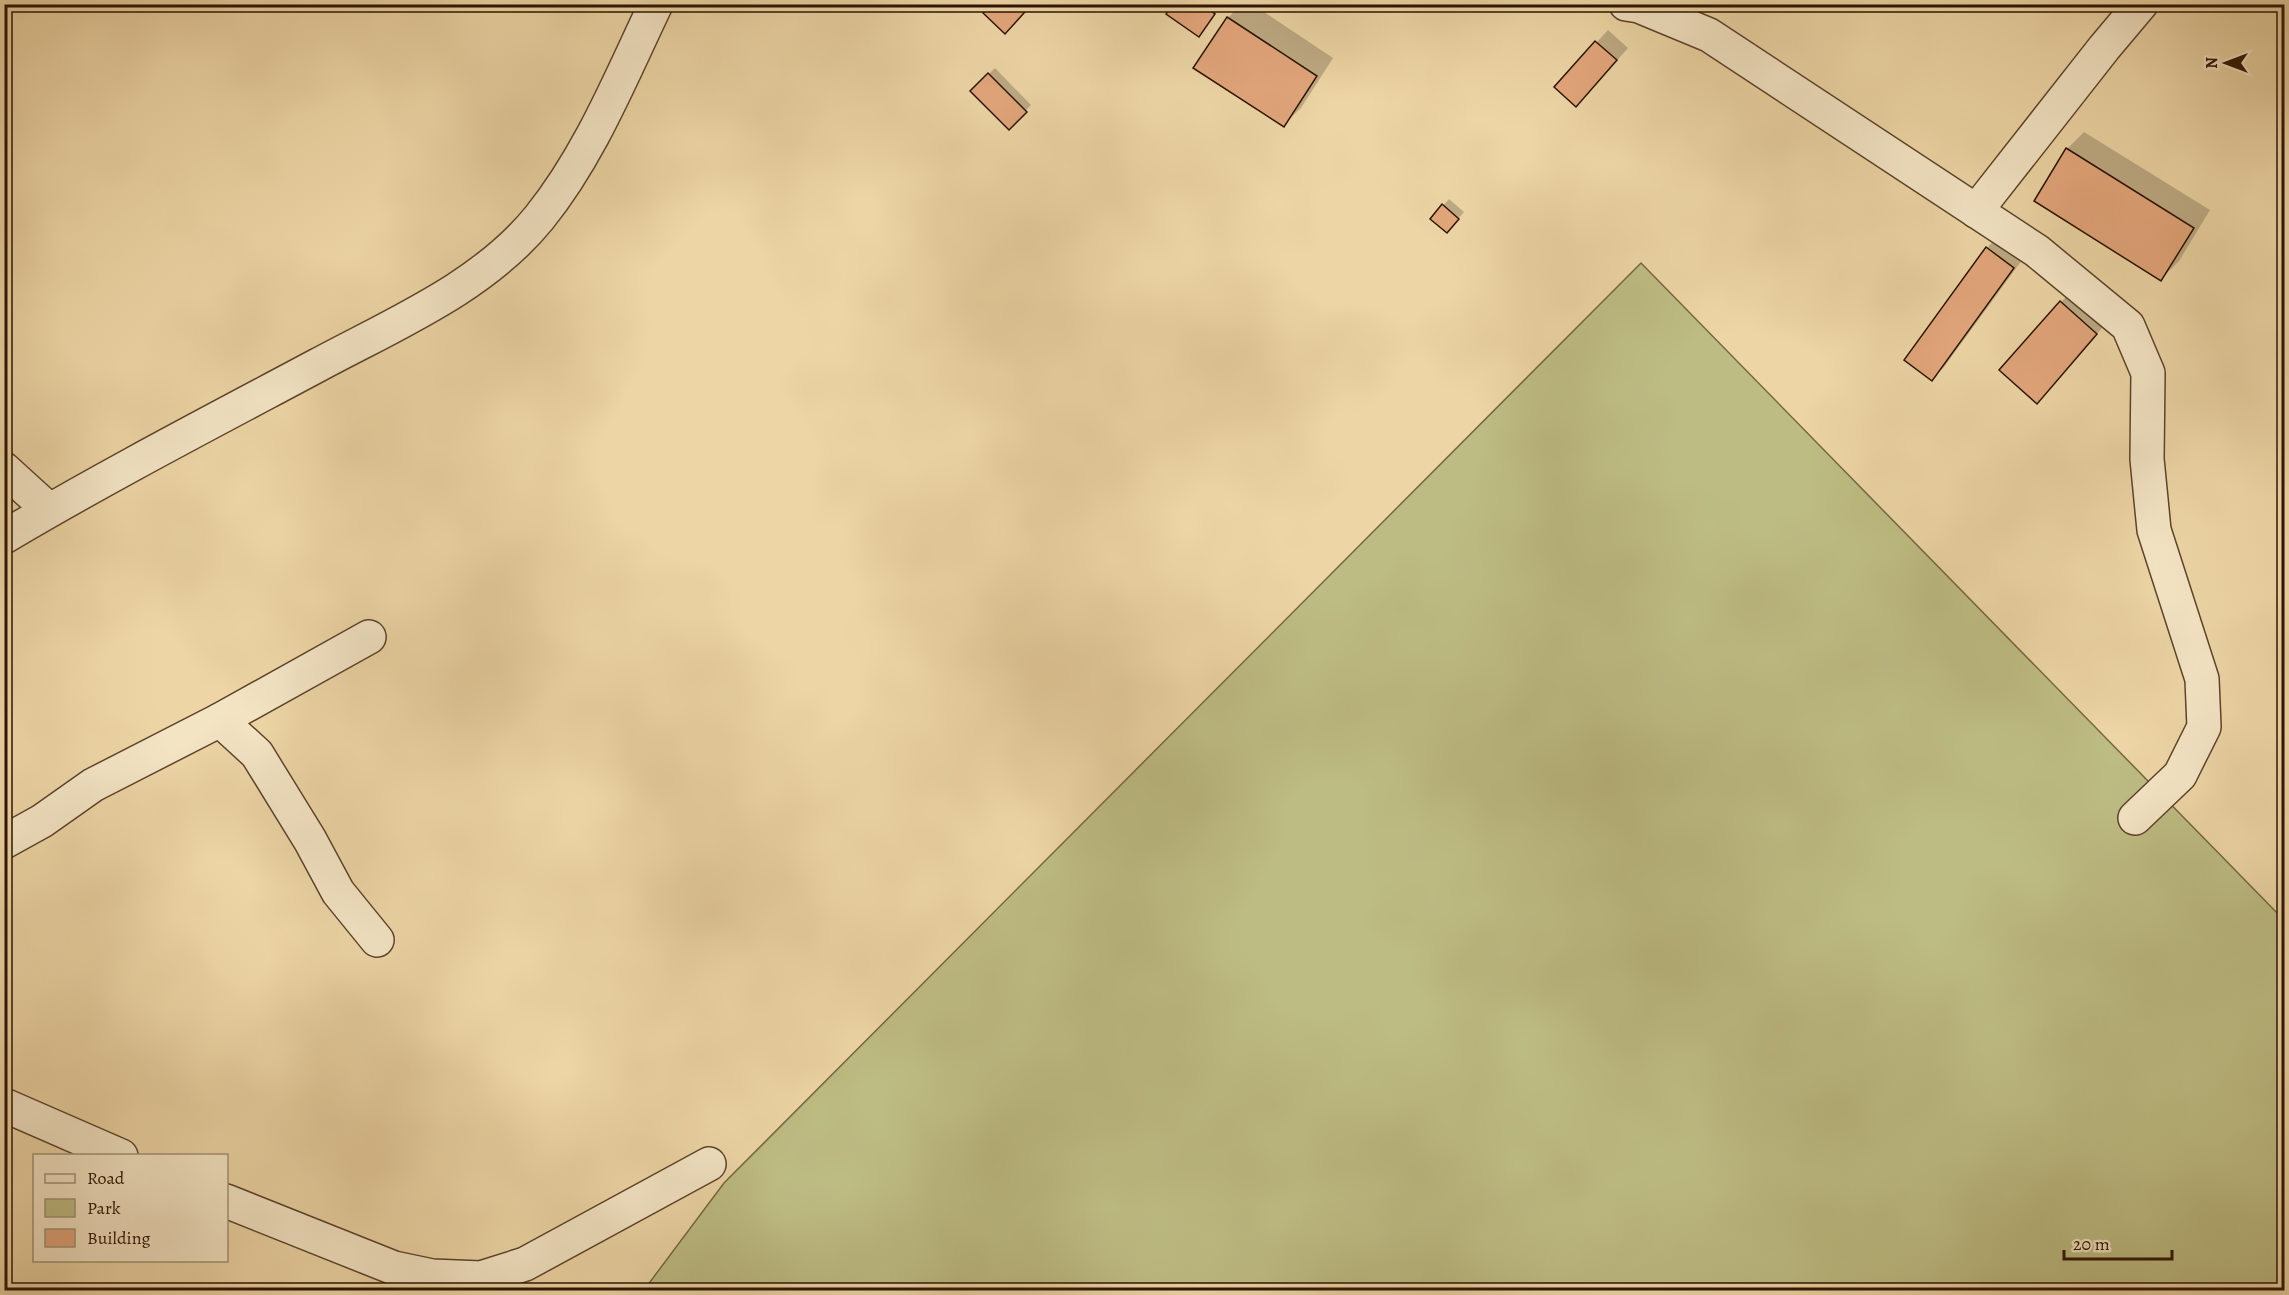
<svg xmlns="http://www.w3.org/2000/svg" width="2289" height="1295" font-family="Alegreya,serif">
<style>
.green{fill:#bdbc83;stroke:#746842;stroke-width:1.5}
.shadow{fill:#0003}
.building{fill:#e2a67b;stroke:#2c1402;stroke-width:1.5}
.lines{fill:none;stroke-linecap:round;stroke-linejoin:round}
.minor-casing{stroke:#5c442b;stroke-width:36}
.minor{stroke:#f3e4c4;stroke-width:33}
</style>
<rect width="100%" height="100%" fill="#edd5a5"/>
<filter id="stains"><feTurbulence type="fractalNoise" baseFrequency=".00333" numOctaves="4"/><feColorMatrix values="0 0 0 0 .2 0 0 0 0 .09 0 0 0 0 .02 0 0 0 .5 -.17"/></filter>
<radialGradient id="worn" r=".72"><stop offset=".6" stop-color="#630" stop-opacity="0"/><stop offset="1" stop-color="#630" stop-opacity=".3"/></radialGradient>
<path class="green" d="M1641 263 2284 920V1290H644L724 1183Z"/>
<g class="shadow">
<path d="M1175 4H1215L1219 8 1204 30Z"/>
<path d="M1241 4H1252L1333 58 1301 108 1283 125 1228 18Z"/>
<path d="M1608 30 1628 48 1588 93 1556 87Z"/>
<path d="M995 68 1031 105 1009 127 972 91Z"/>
<path d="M2084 132 2210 210 2179 261 2161 279 2067 149Z"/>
<path d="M1449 199 1464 212 1452 226 1432 218Z"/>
<path d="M1998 236 2025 256 1944 367 1932 379 1906 359 1987 248Z"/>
<path d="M2073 290 2108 321 2048 390 2061 302Z"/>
</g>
<g class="building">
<path d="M990 4H1032L1005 34 983 13Z"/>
<path d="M1173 4H1202L1215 14 1199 37 1166 14Z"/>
<path d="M1227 17 1317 76 1284 127 1193 68Z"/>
<path d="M1595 41 1617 60 1576 107 1554 87Z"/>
<path d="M988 73 1027 112 1009 130 970 91Z"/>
<path d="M2066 148 2194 228 2161 281 2034 201Z"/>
<path d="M1442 204 1459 219 1447 233 1430 219Z"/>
<path d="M1986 247 2014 268 1932 381 1904 360Z"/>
<path d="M2060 301 2097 334 2037 404 1999 370Z"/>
</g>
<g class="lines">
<defs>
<g id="minor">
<path d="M1626 4 1639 6 1709 35 2037 251 2128 326 2148 373 2147 459 2154 530 2202 679 2204 727 2180 775 2135 818"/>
<path d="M1976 211 2104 48 2141 4"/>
<path d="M4 469 49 510"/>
<path d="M4 537C107 476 213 421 318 365 394 324 483 287 539 218 590 155 621 77 656 4"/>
<path d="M220 720 369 637"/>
<path d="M4 842 42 821 93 785 220 720 257 754 310 840 338 892 377 940"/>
<path d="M4 1105 121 1156"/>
<path d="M226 1201 394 1268 432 1276 481 1278 525 1264 709 1164"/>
</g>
</defs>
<use href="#minor" class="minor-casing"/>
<use href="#minor" class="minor"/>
</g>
<rect width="2289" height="1295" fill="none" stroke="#edd5a5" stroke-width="24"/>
<rect x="6" y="6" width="2277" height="1283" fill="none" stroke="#2c1402" stroke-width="3"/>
<rect x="12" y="12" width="2265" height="1271" fill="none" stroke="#2c1402" stroke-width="1.5"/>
<rect x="33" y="1154" width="195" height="108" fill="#f3e4c4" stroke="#a39176" stroke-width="1.5"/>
<rect x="45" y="1174" width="30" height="9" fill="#f3e4c4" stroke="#a39176" stroke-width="1.5"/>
<text x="87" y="1184" font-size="18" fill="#2c1402">Road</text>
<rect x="45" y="1199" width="30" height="18" fill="#bdbc83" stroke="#a39176" stroke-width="1.5"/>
<text x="87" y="1214" font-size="18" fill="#2c1402">Park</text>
<rect x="45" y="1229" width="30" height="18" fill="#e2a67b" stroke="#a39176" stroke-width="1.5"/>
<text x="87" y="1244" font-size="18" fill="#2c1402">Building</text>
<g transform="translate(2226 63) rotate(270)" stroke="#f3e4c4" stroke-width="4.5" paint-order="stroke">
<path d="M0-4.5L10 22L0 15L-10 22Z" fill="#2c1402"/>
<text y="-9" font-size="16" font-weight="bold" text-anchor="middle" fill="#2c1402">N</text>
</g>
<path d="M2064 1250v9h108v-9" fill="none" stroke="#2c1402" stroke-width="3"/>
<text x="2073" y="1250" font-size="18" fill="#2c1402" stroke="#f3e4c4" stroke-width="4.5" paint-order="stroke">20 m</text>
<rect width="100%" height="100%" filter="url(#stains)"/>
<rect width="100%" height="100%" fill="url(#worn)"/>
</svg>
